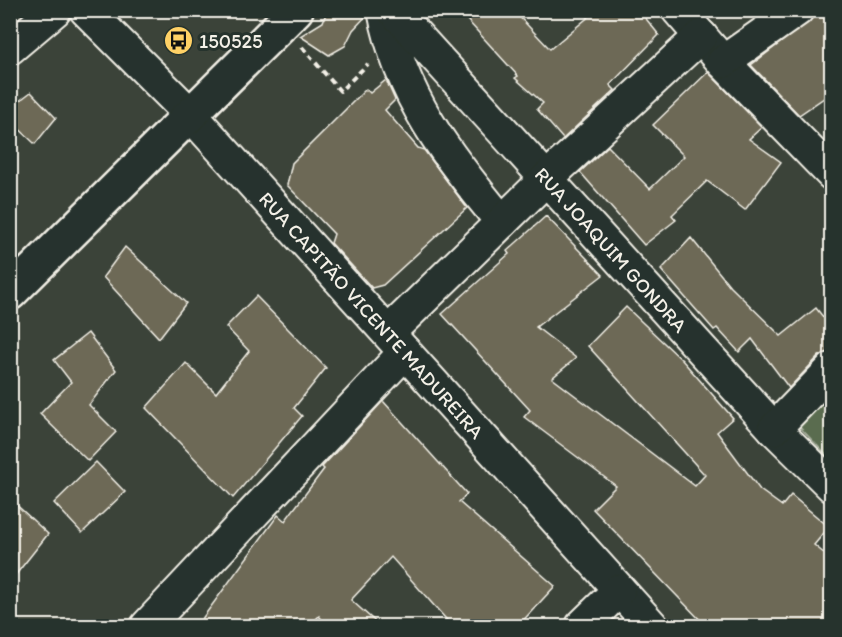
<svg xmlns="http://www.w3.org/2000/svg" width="842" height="637" font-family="Itim,sans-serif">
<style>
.green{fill:#5a6c4f;stroke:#a7ae9c;stroke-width:1.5}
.building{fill:#6d6956;stroke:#f4f1e8;stroke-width:1.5}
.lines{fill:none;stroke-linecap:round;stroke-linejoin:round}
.street-casing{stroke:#f4f1e8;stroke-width:36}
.primary-casing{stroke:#f4f1e8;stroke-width:38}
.path{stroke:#f4f1e8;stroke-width:4;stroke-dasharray:6 4.5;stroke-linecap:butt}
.street{stroke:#26332d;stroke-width:32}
.primary{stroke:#26332d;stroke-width:33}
.labels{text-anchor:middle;stroke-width:6;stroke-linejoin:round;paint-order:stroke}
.poi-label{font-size:20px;fill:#f4f1e8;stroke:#26332d;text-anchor:start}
.street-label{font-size:20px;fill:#f4f1e8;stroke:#26332d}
</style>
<rect width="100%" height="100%" fill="#3b4339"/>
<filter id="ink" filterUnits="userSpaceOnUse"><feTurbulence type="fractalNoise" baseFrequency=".0167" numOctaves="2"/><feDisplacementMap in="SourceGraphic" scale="12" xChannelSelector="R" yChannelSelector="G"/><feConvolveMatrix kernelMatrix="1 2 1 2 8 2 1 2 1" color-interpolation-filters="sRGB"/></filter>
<g filter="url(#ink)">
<path class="green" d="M831 381V460L792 419Z"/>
<g class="building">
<path d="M327 10H367V15L353 30 345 46 329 55 300 36 323 22Z"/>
<path d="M458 10H513L550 49 597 10H639L659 35 610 85 615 90 563 139 537 109 543 103 515 78 518 76Z"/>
<path d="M823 10H831V93L799 115 751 65Z"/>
<path d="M708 72 762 127 749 139 781 162 745 210 707 181 672 215 676 220 644 245 580 172 608 146 650 189 684 156 653 125Z"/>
<path d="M386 80 395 100 385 110 418 148 424 150 467 208 383 285 372 288 331 243 334 234 287 185 292 163 366 89 370 93Z"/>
<path d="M31 92 56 118 35 144 10 120V108Z"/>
<path d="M546 216 603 275 536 327 576 358 552 378 695 486 705 475 588 346 626 307 682 360 733 418 717 432 760 490 782 506 791 495 829 527 814 545 831 559V627H707L593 509 616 486 524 417 530 410 442 314 509 254 507 251Z"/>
<path d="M691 238 730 286 781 336 816 308 831 327V344L827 348 828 352 819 356 789 388 752 339 739 352 717 328 714 330 661 270Z"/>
<path d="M125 247 186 303 159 338 103 277Z"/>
<path d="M256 296 326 368 294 408 302 416 233 498 146 408 186 363 216 393 249 351 226 327Z"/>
<path d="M88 333 116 370 89 405 116 432 88 461 40 414 71 382 54 360Z"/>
<path d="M383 401 467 494 459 502 555 586 517 627H453L391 557 351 600 381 627H328L319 616 309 627H196L278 515 285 521 324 469 322 467Z"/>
<path d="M96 462 125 492 82 533 54 503Z"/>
<path d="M10 499 48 534 10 582Z"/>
</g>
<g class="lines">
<defs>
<g id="street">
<path id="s1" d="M86 10 191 115 652 626"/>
<path d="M384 10C400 96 448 157 502 222"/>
<path id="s2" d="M393 10 774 429 832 486"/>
<path d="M678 10 723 62 832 174"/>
<path d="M10 48 55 10"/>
<path d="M723 62 797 10"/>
<path d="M389 332 546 179 701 36"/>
<path d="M774 429 832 369"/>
<path d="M147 626 405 352"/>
<path d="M582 626 619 590"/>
</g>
<path id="primary" d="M10 293 296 10"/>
</defs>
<use href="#street" class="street-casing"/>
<use href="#primary" class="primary-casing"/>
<path class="path" d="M302 47 340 91 368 64"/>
<use href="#street" class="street"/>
<use href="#primary" class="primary"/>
</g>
</g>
<defs>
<symbol id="bus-disc" viewBox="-11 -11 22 22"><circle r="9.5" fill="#ffd166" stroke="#26332d"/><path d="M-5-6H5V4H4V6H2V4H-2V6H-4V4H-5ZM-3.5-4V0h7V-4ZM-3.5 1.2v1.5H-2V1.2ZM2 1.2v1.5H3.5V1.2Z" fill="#111"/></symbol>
</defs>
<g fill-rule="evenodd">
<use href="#bus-disc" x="162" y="24" width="33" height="33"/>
</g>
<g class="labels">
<g class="poi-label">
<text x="199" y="48">150525</text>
</g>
<g class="street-label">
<text dy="7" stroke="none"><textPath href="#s2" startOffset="324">RUA JOAQUIM GONDRA</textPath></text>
<text dy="7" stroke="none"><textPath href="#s1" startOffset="418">RUA CAPITÃO VICENTE MADUREIRA</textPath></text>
</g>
</g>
<rect width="842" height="637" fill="none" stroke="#26332d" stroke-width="36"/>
<rect x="18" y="18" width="806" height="601" fill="none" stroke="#f4f1e8" stroke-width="2" filter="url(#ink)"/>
</svg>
